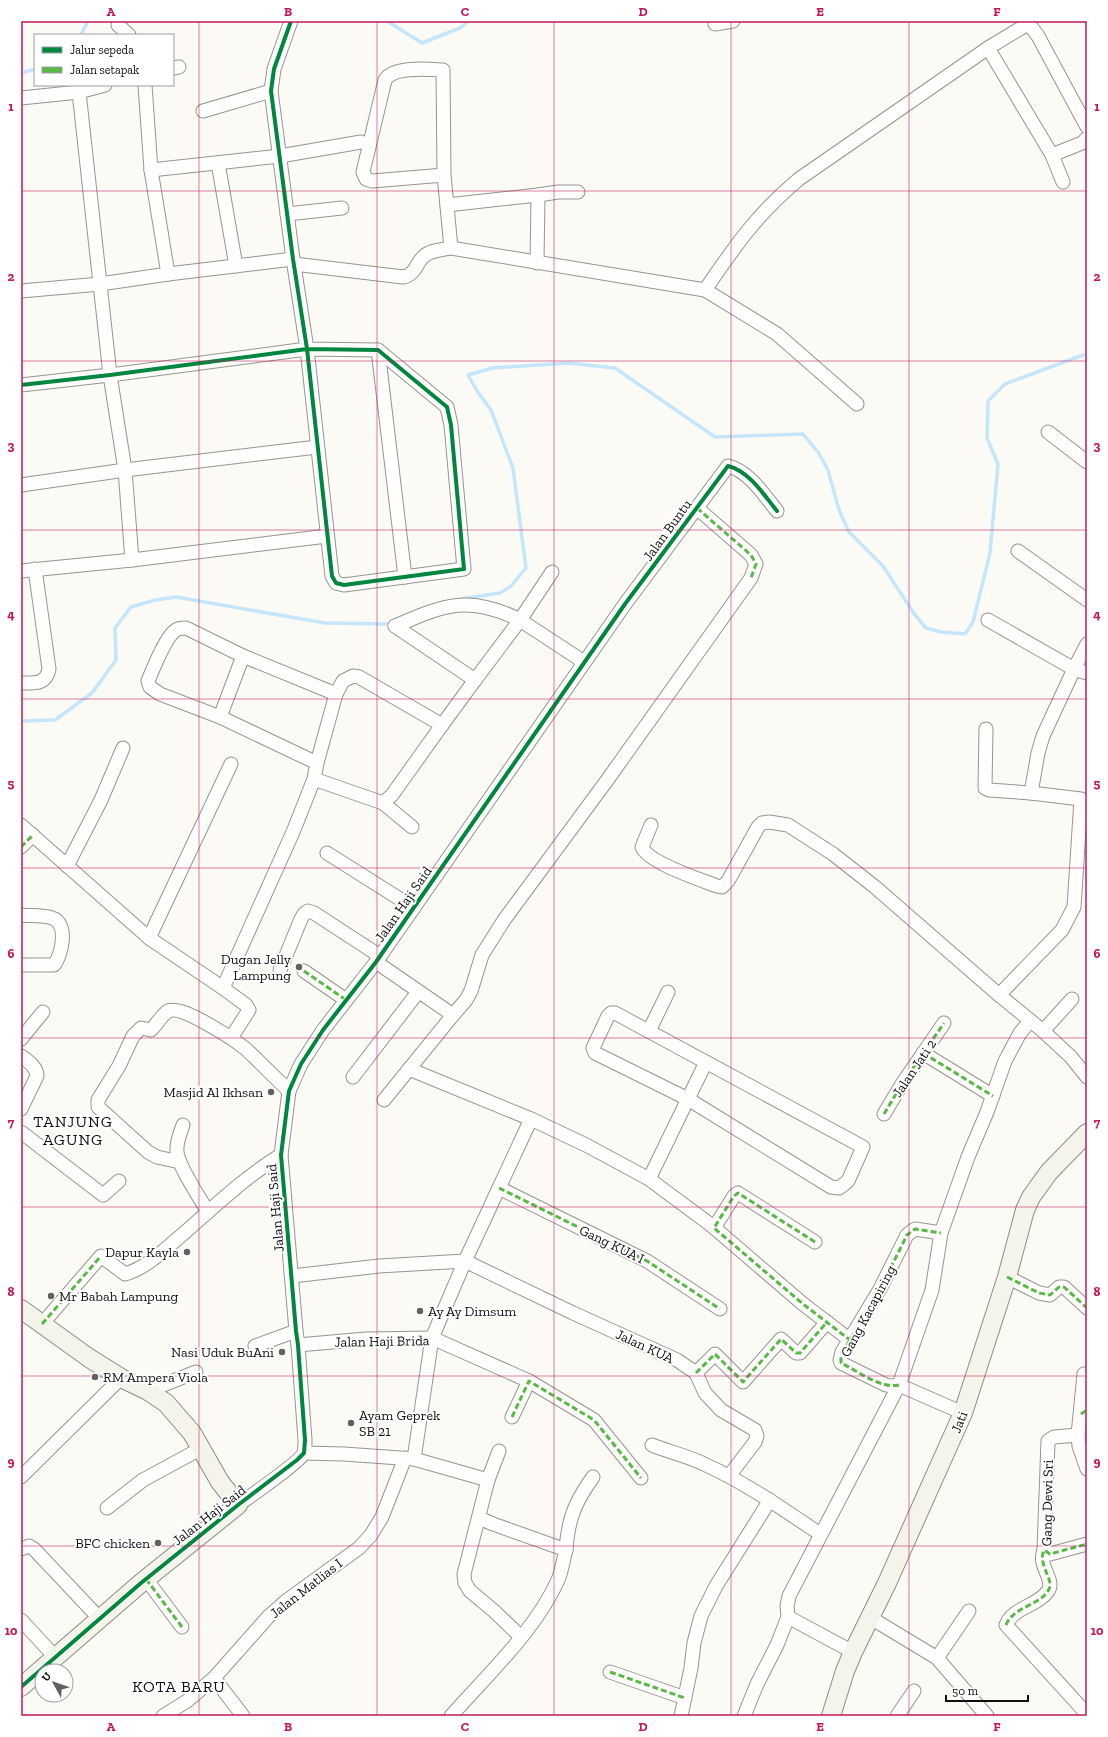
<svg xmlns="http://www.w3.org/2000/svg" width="1108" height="1737" font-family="'Zilla Slab',serif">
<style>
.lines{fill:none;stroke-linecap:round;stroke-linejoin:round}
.stream{stroke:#c5e6fa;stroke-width:3.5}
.street-casing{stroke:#969592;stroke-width:15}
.secondary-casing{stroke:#8c8b89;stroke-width:20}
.street{stroke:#fffefd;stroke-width:13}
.secondary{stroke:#f5f4ea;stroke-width:18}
.quiet{stroke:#58b947;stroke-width:3;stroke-dasharray:6 3;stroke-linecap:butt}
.cycleway-casing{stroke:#fff;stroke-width:6}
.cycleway{stroke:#00873e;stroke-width:4}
.grid{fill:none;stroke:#c2185b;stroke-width:1;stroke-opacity:0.55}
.poi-dot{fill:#62615f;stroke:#fff;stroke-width:1.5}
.labels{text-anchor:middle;stroke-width:4;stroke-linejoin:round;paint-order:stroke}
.street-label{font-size:14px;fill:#0f0f0f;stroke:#fff}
.poi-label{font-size:14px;fill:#0f0f0f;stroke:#fff;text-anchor:end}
.quarter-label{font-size:16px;letter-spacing:1px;fill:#0f0f0f;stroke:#fff}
.neatline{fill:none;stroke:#c2185b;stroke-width:1.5}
.grid-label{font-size:13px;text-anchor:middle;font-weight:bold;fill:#c2185b}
</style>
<rect width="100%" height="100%" fill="#fcfaf4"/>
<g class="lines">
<g class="stream">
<path d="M387 21 422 43 460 28 468 21"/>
<path d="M81 35 88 21"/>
<path d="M21 73 35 69"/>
<path d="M461 599 500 593 511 586 526 568 513 468 491 410 477 391 468 375 492 368 568 363 615 368 715 437 803 434 818 452 828 470 839 510 849 532 883 566 915 615 926 628 941 632 965 634 973 622 990 553 998 464 987 438 988 401 1005 384 1083 355H1087"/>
<path d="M21 721 55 720 92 693 116 660 115 628 131 607 155 600 176 597 325 623 393 624"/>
</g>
<defs>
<g id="street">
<path d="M715 24 733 21"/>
<path d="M118 25 129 35"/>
<path d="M988 48 1052 155 1063 182"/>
<path d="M173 68 179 67"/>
<path d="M145 85 151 170 168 274"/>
<path d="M79 92 110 375 125 470 132 560"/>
<path d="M21 98 79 92 105 85"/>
<path d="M203 111 271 91"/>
<path d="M1052 155 1082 143 1087 138"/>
<path d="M218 163 236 266"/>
<path d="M151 170 280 156 361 142"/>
<path d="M444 175 372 181 366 179 363 172 385 80C393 66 428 69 443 70L444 175 451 248 705 290C735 246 757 214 799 179L988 48 1026 25 1032 28 1038 36 1087 127"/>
<path d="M447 205 538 195 558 192H578"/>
<path d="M287 214 342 208"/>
<path d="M537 263 538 195"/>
<path d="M294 264 403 277C415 275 416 264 423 257 430 250 441 250 451 248"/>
<path d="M705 290 777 334 857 404"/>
<path d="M21 291 100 284 168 274 293 259"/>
<path d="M378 350 405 577"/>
<path d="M21 385 110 375 307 349 378 350 447 407 451 425 464 569 344 585 336 583 332 576 307 349 293 259 271 91 274 69 291 21"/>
<path d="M1048 432 1087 462"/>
<path d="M21 485 125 470 317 447"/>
<path d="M1018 551 1087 600"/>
<path d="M21 571 132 560 327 536"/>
<path d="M552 572 520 620 584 662"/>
<path d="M988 620 1074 669 1087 673"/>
<path d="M395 626C444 605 469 594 520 620L475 680"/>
<path d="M395 626 475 680 442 725"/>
<path d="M21 683C34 683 46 685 49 669L35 569"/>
<path d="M220 717 243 656"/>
<path d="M986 729 985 788 989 790 1031 793"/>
<path d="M317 763 220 717 160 694 150 687 148 681C153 669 166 636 176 630 179 628 182 628 186 628L243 656 336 694"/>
<path d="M231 764 149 938 223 988 246 1005 249 1010 231 1038 246 1049 289 1091"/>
<path d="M383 803 412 827"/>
<path d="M21 825 149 938"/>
<path d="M651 825 642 847C647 862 701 880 717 886L722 887 728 881 758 827 762 823 769 822 788 825 833 854 875 887 999 995 1043 1031 1071 1057 1087 1077"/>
<path d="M21 847 33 835"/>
<path d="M327 853 414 908"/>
<path d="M67 866 101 800 123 748"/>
<path d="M21 915C30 916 44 915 52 918 69 923 62 955 54 965H21"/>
<path d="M376 962 453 1015 384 1100"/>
<path d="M280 970 301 919 304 914 308 911 314 913 380 956"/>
<path d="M304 971 346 1000"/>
<path d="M223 988 293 832 314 779 317 763 336 694 343 681 353 676 359 677 442 725 392 795 383 803 314 779"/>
<path d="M999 995 1062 930 1074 907 1081 799 1031 793 1038 753 1043 736 1074 669 1087 644"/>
<path d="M611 1013H615L863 1147 848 1181 839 1188 831 1187 688 1099 595 1053 593 1048 608 1016Z"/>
<path d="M453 1015 466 1000 471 991 482 955 504 920 608 779 751 578 756 564 751 555 697 508"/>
<path d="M649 1031 668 992"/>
<path d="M1043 1031 1072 999"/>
<path d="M21 1039 43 1012"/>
<path d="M923 1053 993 1096"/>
<path d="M21 1056C28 1061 37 1067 37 1076L21 1109"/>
<path d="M409 1069 531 1119 586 1145 649 1179 711 1225 803 1304 850 1340"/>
<path d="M353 1077 418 992"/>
<path d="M884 1114 902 1084 944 1023"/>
<path d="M183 1125C180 1134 176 1142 177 1152 178 1166 200 1198 208 1212"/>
<path d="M21 1132 103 1195 119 1181"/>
<path d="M180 1162 157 1157 148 1152 98 1107V1100L119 1066 133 1036 141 1028 151 1030C156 1025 162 1015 168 1011 181 1005 219 1031 231 1038"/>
<path d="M649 1179 706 1062"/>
<path d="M499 1188 647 1261 720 1309"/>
<path d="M714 1228 734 1196 738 1193 815 1242"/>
<path d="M941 1233 915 1229 907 1235 880 1289 842 1352 840 1360 841 1363 886 1385 891 1386 899 1385 963 1413"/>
<path d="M292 1276 379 1266 465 1261 573 1313 677 1360 696 1373 705 1393 721 1410 755 1430 757 1436 755 1442 729 1476"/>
<path d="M1007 1277 1039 1293 1050 1295 1059 1287H1064L1087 1308"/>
<path d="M42 1324 101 1256 125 1274C147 1268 166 1248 183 1234 215 1206 245 1177 281 1155"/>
<path d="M298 1345 366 1339 432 1338 529 1381"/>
<path d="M255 1346 296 1331"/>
<path d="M696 1373 715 1354 743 1382 781 1339 796 1353H800L827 1322"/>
<path d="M1084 1374 1078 1435 1079 1446 1087 1469"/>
<path d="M148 1391 196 1372"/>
<path d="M512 1417 529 1381 594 1420 641 1478"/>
<path d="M1078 1435 1054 1437 1048 1441 1044 1550C1037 1566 1056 1580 1048 1591 1038 1606 1013 1607 1006 1625L1087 1714"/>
<path d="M652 1445C669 1452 688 1456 704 1464 746 1483 783 1509 820 1534"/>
<path d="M499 1451 488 1480 464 1574 465 1583 470 1591 494 1611 521 1637"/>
<path d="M304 1453 344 1454 414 1459 488 1480"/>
<path d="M414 1459 432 1338 465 1261 531 1119"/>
<path d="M21 1477 121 1378"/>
<path d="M238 1505C249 1497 300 1462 304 1453 305 1449 305 1444 305 1440L298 1345 296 1331 281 1155 289 1091 301 1064 323 1030 376 962 625 604 728 466C749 471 764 495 777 511"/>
<path d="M107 1508 143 1480 200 1449"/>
<path d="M479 1518 493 1524 566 1550C568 1519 575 1502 593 1477"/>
<path d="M21 1549 29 1546 34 1549 100 1619"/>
<path d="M1044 1550 1050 1554 1087 1544"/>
<path d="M146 1579 182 1627"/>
<path d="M788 1617 853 1652"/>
<path d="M871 1618 937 1658 987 1716"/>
<path d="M21 1620 56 1658"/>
<path d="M937 1658 969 1611"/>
<path d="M610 1672 685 1698"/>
<path d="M214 1678 243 1716"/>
<path d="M163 1716 187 1701 214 1678 269 1616 286 1601 359 1548 371 1535 382 1517 405 1458"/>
<path d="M451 1716C488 1674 535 1631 558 1580 562 1571 563 1560 566 1550"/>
<path d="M681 1716 691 1668 694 1643 701 1616 716 1586 770 1500"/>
<path d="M744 1716 757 1684 777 1645 788 1617 787 1606 789 1596 899 1385 932 1290 941 1233 968 1157 987 1112 1005 1061 1020 1033 1030 1021"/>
<path d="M897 1716 914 1691"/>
</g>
<g id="secondary">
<path d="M21 1309 89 1358 121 1378 148 1391 166 1403 192 1433 220 1482 238 1505 141 1583 21 1687"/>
<path d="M831 1716 845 1671 853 1652 887 1583 963 1413 1007 1277 1025 1210 1031 1197 1049 1172 1087 1133"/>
</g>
</defs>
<use href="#street" class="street-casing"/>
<use href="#secondary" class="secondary-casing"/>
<use href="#street" class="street"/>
<use href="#secondary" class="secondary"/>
<g class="quiet">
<path d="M697 508 751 555 756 564 751 578"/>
<path d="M21 847 33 835"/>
<path d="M304 971 346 1000"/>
<path d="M923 1053 993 1096"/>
<path d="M884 1114 902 1084 944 1023"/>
<path d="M499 1188 647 1261 720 1309"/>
<path d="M815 1242 738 1193 734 1196 714 1228 803 1304 850 1340"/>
<path d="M1007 1277 1039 1293 1050 1295 1059 1287H1064L1087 1308"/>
<path d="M42 1324 101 1256"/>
<path d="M696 1373 715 1354 743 1382 781 1339 796 1353H800L827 1322"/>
<path d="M899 1385C880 1389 858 1371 841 1363V1355L880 1289 907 1235 915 1229 941 1233"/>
<path d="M1081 1414 1087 1410"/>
<path d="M512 1417 529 1381 594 1420 641 1478"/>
<path d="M146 1579 182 1627"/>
<path d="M1006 1625C1013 1607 1038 1606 1048 1591 1056 1580 1037 1566 1044 1550L1050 1554 1087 1544"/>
<path d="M610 1672 685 1698"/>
</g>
<defs>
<g id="cycleway">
<path d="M21 385 110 375 307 349 378 350 447 407 451 425 464 569 344 585 336 583 332 576 307 349 293 259 271 91 274 69 291 21"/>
<path d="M21 1687 141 1583 238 1505 297 1460 304 1453 305 1440 298 1345 296 1331 281 1155 289 1091 301 1064 323 1030 376 962 625 604 728 466C749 471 764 495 777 511"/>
</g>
</defs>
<use href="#cycleway" class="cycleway-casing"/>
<use href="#cycleway" class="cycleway"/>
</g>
<path class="grid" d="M199 21V1716M377 21V1716M554 21V1716M731 21V1716M909 21V1716M21 191H1087M21 361H1087M21 530H1087M21 699H1087M21 868H1087M21 1038H1087M21 1207H1087M21 1376H1087M21 1546H1087"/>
<g class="poi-dot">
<circle cx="299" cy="967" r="4"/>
<circle cx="271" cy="1092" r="4"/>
<circle cx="187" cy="1252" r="4"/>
<circle cx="51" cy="1296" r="4"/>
<circle cx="420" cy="1311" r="4"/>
<circle cx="282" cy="1352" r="4"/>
<circle cx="95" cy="1377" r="4"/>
<circle cx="351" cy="1423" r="4"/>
<circle cx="158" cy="1543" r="4"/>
</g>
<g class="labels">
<g class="street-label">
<text transform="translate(667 530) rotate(-54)" y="5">Jalan Buntu</text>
<text transform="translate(403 904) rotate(-55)" y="5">Jalan Haji Said</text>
<text transform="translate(914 1068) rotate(-56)" y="5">Jalan Jati 2</text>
<text transform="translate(275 1208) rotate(-95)" y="5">Jalan Haji Said</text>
<text transform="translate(612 1244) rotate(26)" y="5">Gang KUA I</text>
<text transform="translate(868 1311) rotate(-62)" y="5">Gang Kacapiring</text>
<text transform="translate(382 1341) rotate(-1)" y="5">Jalan Haji Brida</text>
<text transform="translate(645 1346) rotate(25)" y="5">Jalan KUA</text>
<text transform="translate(959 1422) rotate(-68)" y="5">Jati</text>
<text transform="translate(1047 1503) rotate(-89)" y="5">Gang Dewi Sri</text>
<text transform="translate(209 1515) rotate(-38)" y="5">Jalan Haji Said</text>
<text transform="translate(306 1588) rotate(-38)" y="5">Jalan Matlias I</text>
</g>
<g class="poi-label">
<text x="291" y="964">Dugan Jelly<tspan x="291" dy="16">Lampung</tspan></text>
<text x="263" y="1097">Masjid Al Ikhsan</text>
<text x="179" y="1257">Dapur Kayla</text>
<text x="59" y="1301" text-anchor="start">Mr Babah Lampung</text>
<text x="428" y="1316" text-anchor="start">Ay Ay Dimsum</text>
<text x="274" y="1357">Nasi Uduk BuAni</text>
<text x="103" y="1382" text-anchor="start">RM Ampera Viola</text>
<text x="359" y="1420" text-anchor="start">Ayam Geprek<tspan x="359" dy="16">SB 21</tspan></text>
<text x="150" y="1548">BFC chicken</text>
</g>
<g class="quarter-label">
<text x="73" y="1127">TANJUNG<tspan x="73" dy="18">AGUNG</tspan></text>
<text x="179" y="1692">KOTA BARU</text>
</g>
</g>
<rect width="1108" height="1737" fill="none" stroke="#ffffff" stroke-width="44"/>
<rect x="34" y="34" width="140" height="52" fill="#ffffff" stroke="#9f9f9f"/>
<rect x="42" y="47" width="20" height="6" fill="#00873e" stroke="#9f9f9f"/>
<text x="70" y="54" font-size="12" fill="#0f0f0f">Jalur sepeda</text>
<rect x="42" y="67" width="20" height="6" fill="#58b947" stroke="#9f9f9f"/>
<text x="70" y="74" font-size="12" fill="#0f0f0f">Jalan setapak</text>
<g transform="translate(54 1683) rotate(310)"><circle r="19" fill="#ffffff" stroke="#9f9f9f"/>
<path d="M0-3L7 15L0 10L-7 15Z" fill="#62615f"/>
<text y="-6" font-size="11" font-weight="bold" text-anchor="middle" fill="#0f0f0f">U</text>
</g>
<path d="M946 1695v6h82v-6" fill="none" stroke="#0f0f0f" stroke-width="2"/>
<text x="952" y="1695" font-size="12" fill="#0f0f0f" stroke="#ffffff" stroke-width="3" paint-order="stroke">50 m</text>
<rect x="22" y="22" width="1064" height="1693" class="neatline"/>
<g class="grid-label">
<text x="111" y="16">A</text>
<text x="288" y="16">B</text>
<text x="465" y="16">C</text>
<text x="643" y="16">D</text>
<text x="820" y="16">E</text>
<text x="997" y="16">F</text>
<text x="11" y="111">1</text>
<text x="1097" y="111">1</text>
<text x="11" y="281">2</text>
<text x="1097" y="281">2</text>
<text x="11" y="450">3</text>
<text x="1097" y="450">3</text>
<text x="11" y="619">4</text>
<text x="1097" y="619">4</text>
<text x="11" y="788">5</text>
<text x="1097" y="788">5</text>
<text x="11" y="958">6</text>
<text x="1097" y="958">6</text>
<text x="11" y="1127">7</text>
<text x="1097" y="1127">7</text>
<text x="11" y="1296">8</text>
<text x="1097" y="1296">8</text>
<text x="11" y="1466">9</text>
<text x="1097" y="1466">9</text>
<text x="11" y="1635">10</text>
<text x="1097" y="1635">10</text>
<text x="111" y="1731">A</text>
<text x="288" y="1731">B</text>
<text x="465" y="1731">C</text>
<text x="643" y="1731">D</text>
<text x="820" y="1731">E</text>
<text x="997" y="1731">F</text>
</g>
</svg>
